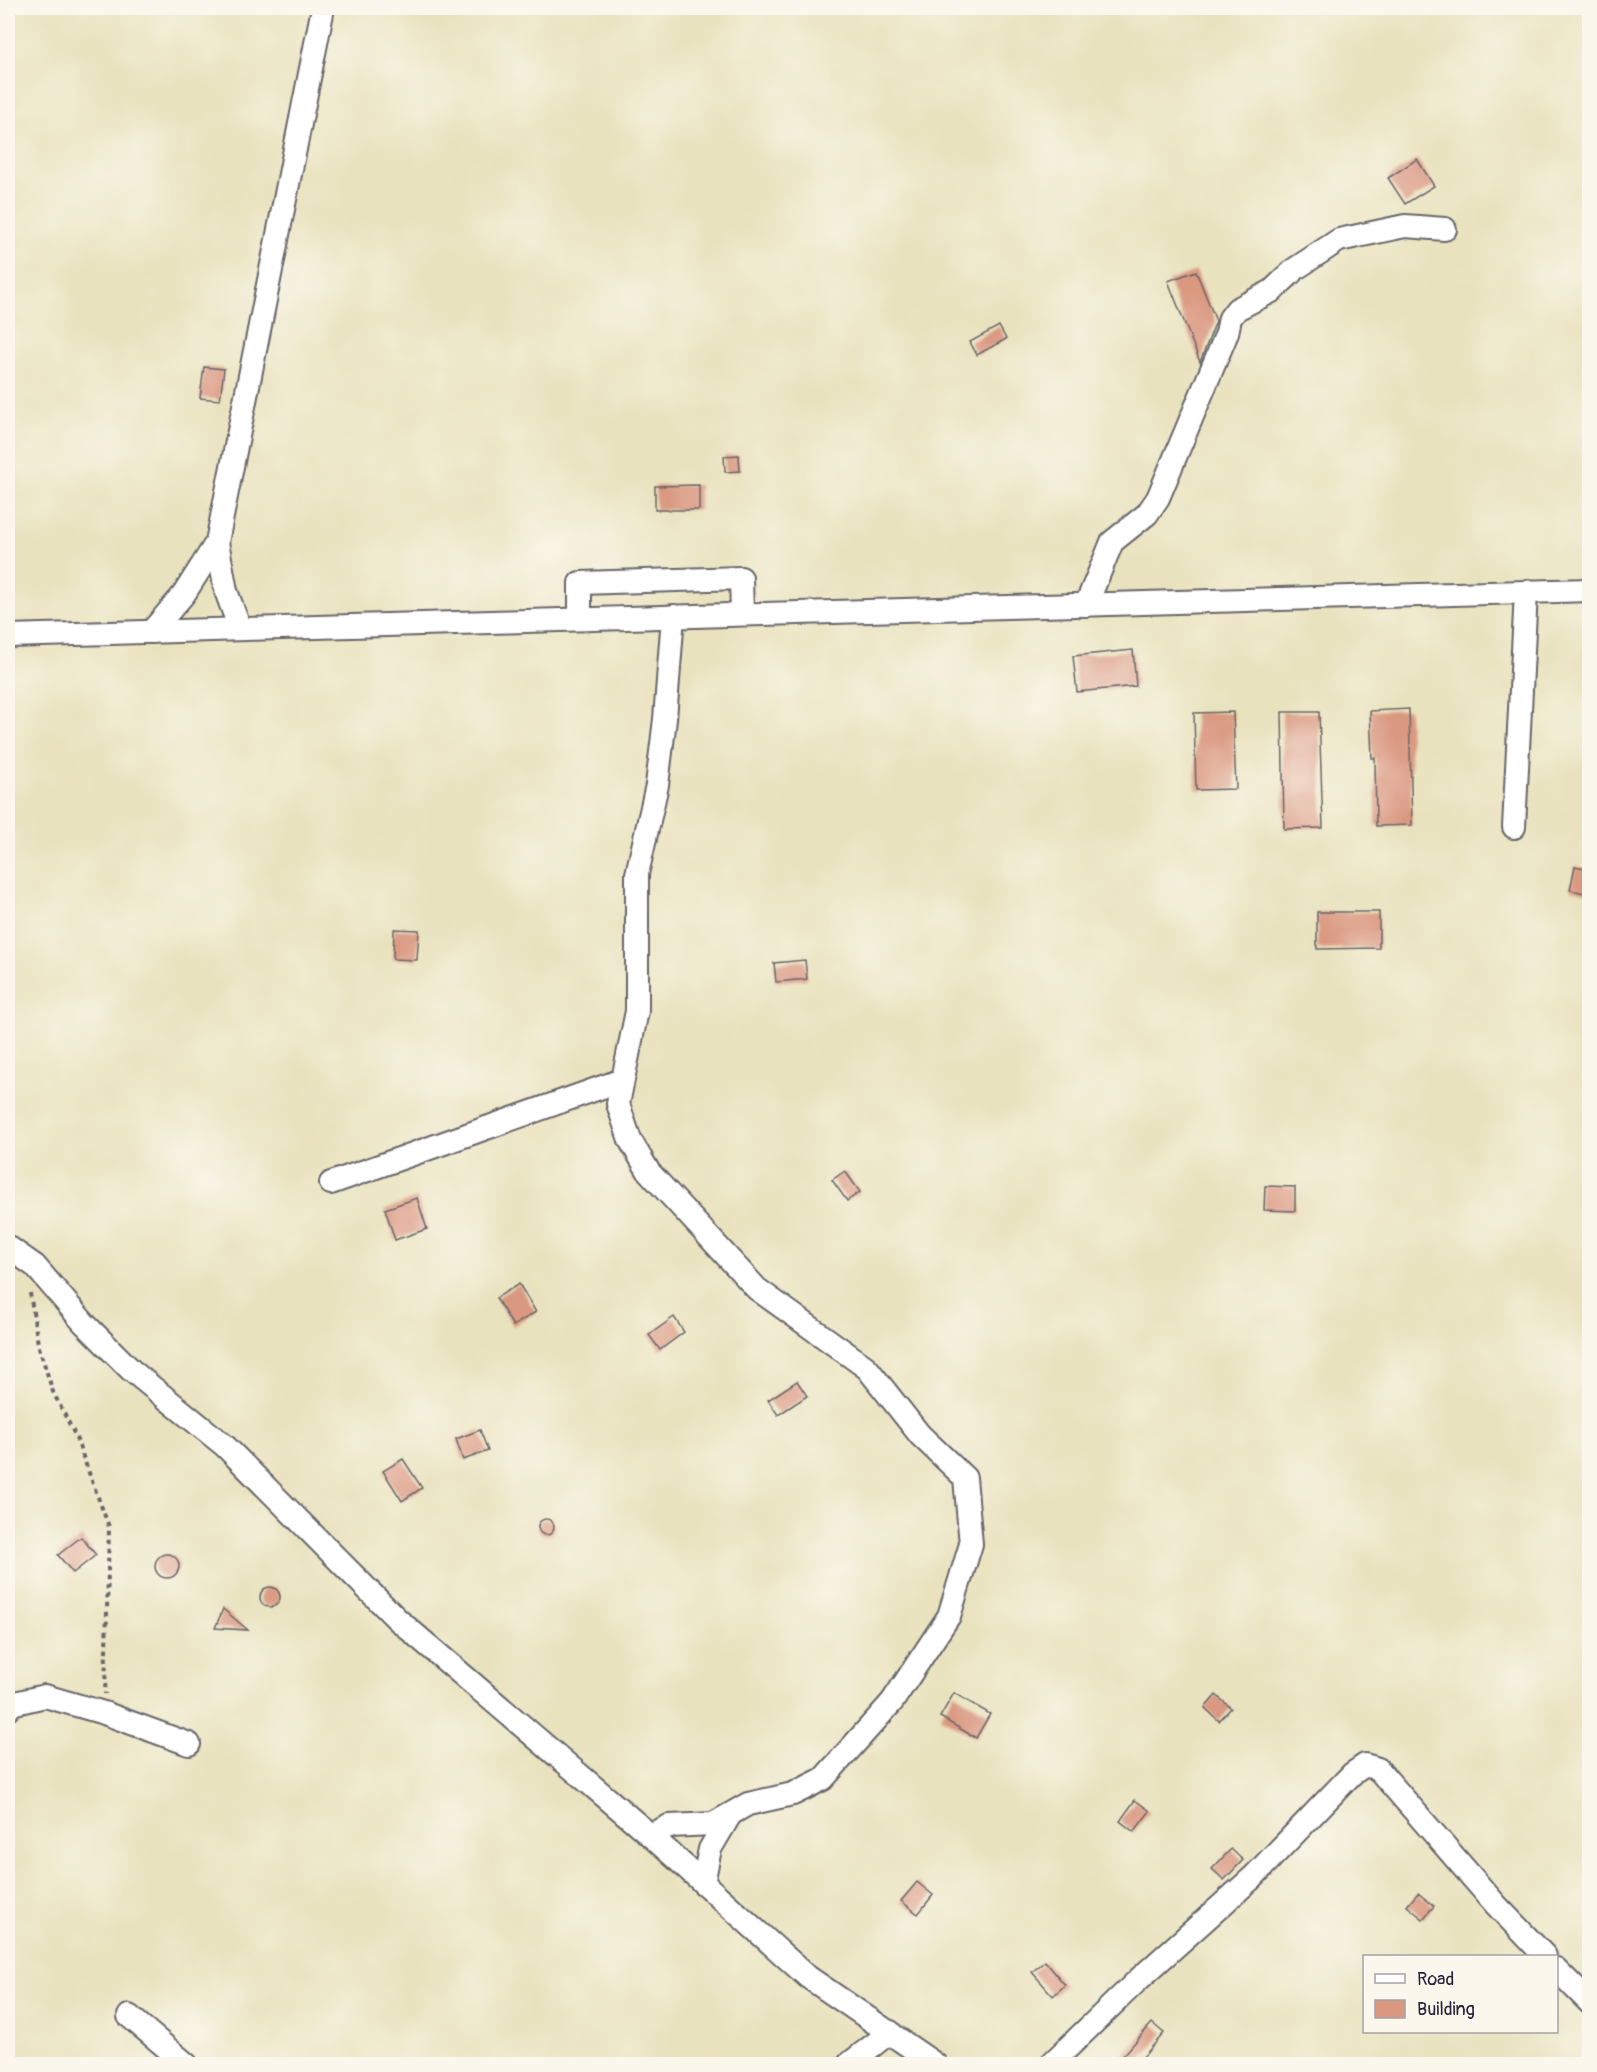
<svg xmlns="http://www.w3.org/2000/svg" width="1597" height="2072" font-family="Pangolin,sans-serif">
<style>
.building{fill:#da9881}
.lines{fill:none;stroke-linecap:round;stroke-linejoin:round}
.minor-casing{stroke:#686569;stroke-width:26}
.path{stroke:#686569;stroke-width:4;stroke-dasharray:4.5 4.5;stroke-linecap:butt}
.minor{stroke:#fff;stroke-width:22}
</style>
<rect width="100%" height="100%" fill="#fbf7ec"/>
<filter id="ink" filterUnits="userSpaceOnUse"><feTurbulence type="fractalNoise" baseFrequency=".0167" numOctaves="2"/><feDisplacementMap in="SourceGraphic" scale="12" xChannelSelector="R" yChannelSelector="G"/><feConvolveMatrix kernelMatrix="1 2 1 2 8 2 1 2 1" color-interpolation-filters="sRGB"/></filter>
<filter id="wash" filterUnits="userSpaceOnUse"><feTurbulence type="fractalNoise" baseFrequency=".008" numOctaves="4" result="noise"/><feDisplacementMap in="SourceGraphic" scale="24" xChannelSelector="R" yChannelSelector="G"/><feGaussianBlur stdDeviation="1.35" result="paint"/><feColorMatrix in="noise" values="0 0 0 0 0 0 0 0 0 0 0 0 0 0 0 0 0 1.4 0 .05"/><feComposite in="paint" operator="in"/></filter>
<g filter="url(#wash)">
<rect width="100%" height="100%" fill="#e9e2be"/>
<g id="blocks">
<g class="building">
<path d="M1417 159 1434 186 1405 204 1388 178Z"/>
<path d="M1196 271 1216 321 1200 362 1168 281Z"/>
<path d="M999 326 1006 339 977 355 970 342Z"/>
<path d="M204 367 224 369 220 400 200 398Z"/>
<path d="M739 455 740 471 725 472 724 456Z"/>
<path d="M699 485V510H655V486Z"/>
<path d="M1133 650 1136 686 1077 692 1073 656Z"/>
<path d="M1409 709 1412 825 1376 826 1375 758H1372L1370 711Z"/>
<path d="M1233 712 1236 789 1196 790 1194 713Z"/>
<path d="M1282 712H1319L1323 828 1284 829Z"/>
<path d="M1575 866 1590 869V894L1570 890Z"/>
<path d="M1317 912H1379V948L1317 949Z"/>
<path d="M394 929 419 930 417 960 393 959Z"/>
<path d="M805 960 807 979 776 982 774 963Z"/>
<path d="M845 1171 860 1192 847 1201 832 1180Z"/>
<path d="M1265 1186 1295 1187V1211L1264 1210Z"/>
<path d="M417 1198 427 1229 395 1240 385 1209Z"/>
<path d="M519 1284 536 1312 513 1326 496 1298Z"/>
<path d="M674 1317 684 1332 660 1350 649 1335Z"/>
<path d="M797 1381 807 1396 778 1415 768 1400Z"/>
<path d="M480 1430 488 1451 463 1460 456 1439Z"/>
<path d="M403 1459 422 1488 402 1501 383 1471Z"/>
<circle cx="546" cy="1527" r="8"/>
<path d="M81 1537 96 1555 73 1573 58 1555Z"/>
<circle cx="167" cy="1566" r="12"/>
<circle cx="270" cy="1597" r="10"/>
<path d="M223 1609 248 1630 215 1628Z"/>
<path d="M954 1693 990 1714 976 1738 940 1717Z"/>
<path d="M1216 1695 1231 1708 1219 1721 1205 1708Z"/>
<path d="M1135 1800 1150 1811 1134 1832 1120 1821Z"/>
<path d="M1231 1849 1243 1860 1224 1880 1212 1869Z"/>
<path d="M917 1882 933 1895 918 1914 901 1901Z"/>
<path d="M1418 1893 1434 1906 1423 1919 1407 1906Z"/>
<path d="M1045 1961 1065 1985 1053 1996 1032 1972Z"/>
<path d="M1152 2023 1164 2033 1137 2064H1116Z"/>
</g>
</g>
</g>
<g filter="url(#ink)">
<use href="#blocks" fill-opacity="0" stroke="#686569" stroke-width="1.5"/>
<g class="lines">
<defs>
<g id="minor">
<path d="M217 542 226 591 240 629"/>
<path d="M1086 605 1112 542 1147 514 1158 498 1227 333 1230 318 1237 309 1272 291 1295 269 1339 240 1405 226 1445 229"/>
<path d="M580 619V583L741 578 742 614"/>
<path d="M151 632 184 594 217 542 323 8"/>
<path d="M8 636 1590 590"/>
<path d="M1514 827 1526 592"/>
<path d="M331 1183 622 1080"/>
<path d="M8 1247 35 1266 84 1323 131 1370 225 1446 397 1619 650 1835 808 1977 935 2064"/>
<path d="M8 1709 11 1704 45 1696 104 1713 189 1744"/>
<path d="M650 1835 669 1826 713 1824 748 1804 793 1794 823 1779 892 1702 949 1616 971 1544 965 1478 920 1435 867 1368 757 1289 649 1172 630 1140 618 1104 637 1011V874L657 785 665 719 673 616"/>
<path d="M703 1883 710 1849 730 1815"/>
<path d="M1556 1969 1590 2003"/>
<path d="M129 2016 186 2064"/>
<path d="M849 2064 890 2032"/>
<path d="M1051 2064 1138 1980 1253 1877 1352 1774 1365 1765 1378 1769 1497 1906 1545 1956"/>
</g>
</defs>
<use href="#minor" class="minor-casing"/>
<path class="path" d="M30 1293 38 1344 53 1392 75 1435 109 1527 105 1694"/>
<use href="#minor" class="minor"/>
</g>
</g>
<rect width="1597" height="2072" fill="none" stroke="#fbf7ec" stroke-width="30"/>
<rect x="1363" y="1955" width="195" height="78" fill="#fbf7ec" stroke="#a4a2a5" stroke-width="1.5"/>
<rect x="1375" y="1974" width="30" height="9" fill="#ffffff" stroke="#a4a2a5" stroke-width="1.5"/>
<text x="1417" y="1985" font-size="18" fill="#22223b">Road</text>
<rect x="1375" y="2000" width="30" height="18" fill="#da9881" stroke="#a4a2a5" stroke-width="1.5"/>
<text x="1417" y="2015" font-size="18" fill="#22223b">Building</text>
</svg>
